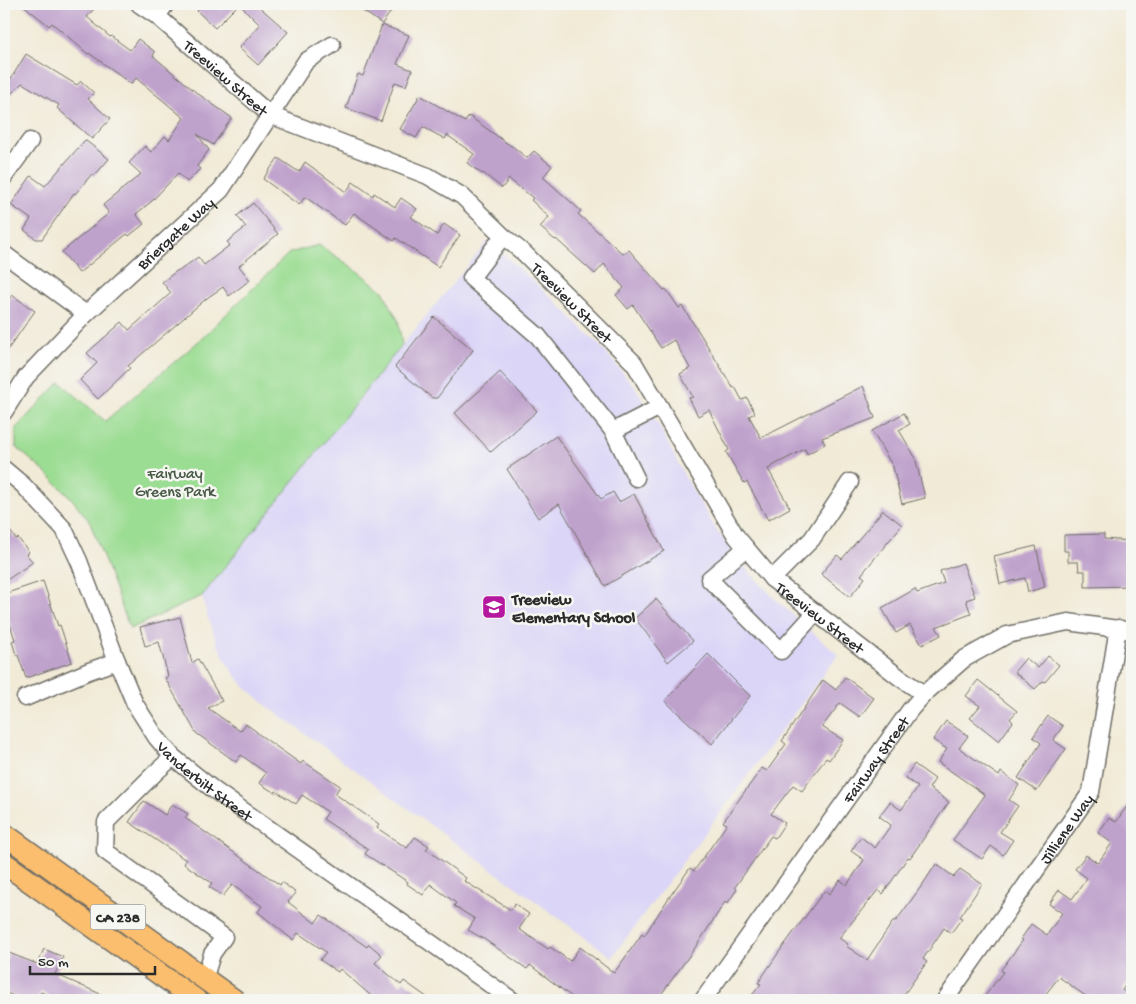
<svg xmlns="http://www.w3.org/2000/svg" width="1136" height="1004" font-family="'Gochi Hand',sans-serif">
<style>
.built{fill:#dbd6f7}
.green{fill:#9bdd93;stroke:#63845f}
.building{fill:#bfa2cc}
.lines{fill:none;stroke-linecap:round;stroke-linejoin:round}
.minor-casing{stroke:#706e67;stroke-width:19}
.major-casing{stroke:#706e67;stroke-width:24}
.minor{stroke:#fff;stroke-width:16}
.major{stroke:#fabe6e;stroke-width:21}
.labels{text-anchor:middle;stroke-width:5;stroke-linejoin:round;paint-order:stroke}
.shield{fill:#f6f6f2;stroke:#686867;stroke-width:1}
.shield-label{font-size:15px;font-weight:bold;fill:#2b2b2b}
.street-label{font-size:16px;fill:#2b2b2b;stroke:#f6f6f2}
.park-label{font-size:16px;fill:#475845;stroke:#f6f6f2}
.poi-label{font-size:16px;font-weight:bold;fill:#2b2b2b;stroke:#f6f6f2;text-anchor:start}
</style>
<rect width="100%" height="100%" fill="#f6f6f2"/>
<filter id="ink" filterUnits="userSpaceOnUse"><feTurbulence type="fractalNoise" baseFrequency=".02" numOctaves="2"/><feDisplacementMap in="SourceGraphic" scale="10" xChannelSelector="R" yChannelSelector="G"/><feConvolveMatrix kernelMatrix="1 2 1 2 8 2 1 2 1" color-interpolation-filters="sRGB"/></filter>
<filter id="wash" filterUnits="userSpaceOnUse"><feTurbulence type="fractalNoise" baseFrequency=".0096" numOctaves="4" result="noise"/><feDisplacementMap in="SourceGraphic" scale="20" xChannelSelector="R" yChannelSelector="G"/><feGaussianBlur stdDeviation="1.12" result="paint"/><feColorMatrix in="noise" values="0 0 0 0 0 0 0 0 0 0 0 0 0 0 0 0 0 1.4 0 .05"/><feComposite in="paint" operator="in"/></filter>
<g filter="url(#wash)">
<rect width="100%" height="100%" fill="#f1ead6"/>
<path class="built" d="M488 241 551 297 601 347 635 387 659 426 685 477 717 531 740 562 773 597 838 655 612 957 266 705 243 685 228 665 217 643 208 618 202 596 402 345Z"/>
<path class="green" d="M319 245 352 267 383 291 398 320 402 345 202 596 130 629 90 522 72 499 45 472 16 447V428L60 382 105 421 199 341 289 253Z"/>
<g id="blocks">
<g class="building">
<path d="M22 4H98L87 17 110 37 111 36 130 50 138 39 155 52 153 56 197 93 232 118 213 145 197 134 209 150 197 166 200 169 187 182 178 173 152 201 136 214 144 224 129 236 127 234 79 273 62 252 109 213 103 205 141 174 129 163 145 146 151 152 165 136 169 140 184 118 136 78 131 84 89 53 88 54 52 23 49 26Z"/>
<path d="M204 4H239L215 28 197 11Z"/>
<path d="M239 4H256L288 32 258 65 239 48 260 25Z"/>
<path d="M353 4H396L382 24Z"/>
<path d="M382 25 409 35 397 64 412 70 406 86 395 82 381 121 346 108 358 74 363 76Z"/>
<path d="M26 54 77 85 81 81 94 93 88 99 110 119 92 139 57 108 59 105 22 83 4 101V90Z"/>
<path d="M420 95 465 122 469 116 511 146H512L527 158 534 151 552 166 543 177 581 211 578 214 623 254 629 250 664 290 666 289 679 308 682 306 699 332 733 388 735 387 742 400 747 398 755 413 749 416 761 438 863 386 875 418 822 438 825 444 807 454 805 449 776 464 768 469 790 508 768 520 747 482 744 483 726 452 729 450 709 410 698 416 689 398 693 397 680 374 690 368 674 340 661 348 633 305 628 309 616 295 624 288 604 264 595 274 556 239 555 240 540 227 549 217 531 200 533 198 509 179 502 188 483 173 482 174 467 163 474 154 447 135 445 139 423 127 416 138 400 129Z"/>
<path d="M85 140 109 159 94 176 92 174 75 194 74 193 42 239H36L24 230 31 219 11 205 31 176 45 186Z"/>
<path d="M278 158 299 172 305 162 346 192 353 182 373 196 374 193 395 207 401 198 417 209 411 217 437 235 444 224 460 235 438 267 396 238 394 241 354 213 345 225 305 197 299 205 263 179Z"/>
<path d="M253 203 278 234 239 266 250 280 229 296 223 287 207 298 128 366 130 368 98 399 80 380 97 363 87 353 122 322 129 330 171 293 162 282 178 270 179 271 198 257 204 265 230 245 227 242 246 227 237 216Z"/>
<path d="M12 295 35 311 4 355V307Z"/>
<path d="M434 317 473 350 437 398H432L395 367Z"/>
<path d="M500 372 537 411 491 452 455 413Z"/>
<path d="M904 413 910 424 899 430 915 457 925 498 902 504 893 467 872 431Z"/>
<path d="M556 436 601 499 613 492 619 502 634 494 664 551 605 586 559 504 538 518 507 469Z"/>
<path d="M883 510 902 525 861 575 865 578 850 597 821 574 837 555 842 559Z"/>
<path d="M4 523 16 539 18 538 29 552 26 554 33 562 4 582Z"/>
<path d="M1104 534V539L1132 541V586L1085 587V571H1079L1078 562H1068V551H1064V535Z"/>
<path d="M1036 546 1045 587 1028 592 1025 578 1000 584 994 556Z"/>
<path d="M963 563 975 597 966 600 971 614 936 627 941 635 922 645 910 625 896 633 882 608 915 589 917 593 944 583 940 571Z"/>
<path d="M43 581 58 626 60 625 72 662 26 678 18 655H16L12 641 15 640 4 605V594Z"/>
<path d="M656 599 693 641 668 662 635 618Z"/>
<path d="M180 617 192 663 198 659 222 701 208 708 240 731 246 724 257 732V733L301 764 303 761 340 786 335 794 379 824 377 828 407 848 415 837 429 846 426 849 466 878 464 881 511 910 515 904 529 914 519 929 548 949 550 947 570 961 580 947 614 973 642 934 644 936 668 899 690 868 694 871 727 824 723 822 743 794 762 768 767 771 786 744 782 741 823 680 836 690 845 677 874 698 860 717 840 703 822 727 843 740 829 760 826 758 802 791 793 785 771 814 785 823 775 838 771 836 735 887 737 889 727 904 725 902 697 945 657 1000H576L530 965 527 969 484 939 468 930 475 919 454 906 456 903 430 884 423 895 407 884 408 882 365 854 368 849 323 819 328 812 302 795 296 804 276 791 275 793 259 783 266 773 241 755 236 762 196 733 165 678 168 676 159 642 145 646 140 627Z"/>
<path d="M708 654 750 696 712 744 665 701Z"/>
<path d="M1048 656 1059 665 1045 682 1043 681 1035 689 1014 672 1026 658 1038 668Z"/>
<path d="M978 680 1017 711 1010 719 1013 722 999 741 970 718 980 706 966 696Z"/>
<path d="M1048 716 1063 726 1053 740 1066 749 1037 791 1018 778 1041 743 1033 737Z"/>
<path d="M946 721 968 736 959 748 999 776 1001 772 1019 785 1009 800 1018 806 1000 832 1013 840 1003 855 991 846 982 859 953 840 985 795 938 762 947 749 933 740Z"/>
<path d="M914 764 935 779 929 788 949 802 910 858 908 857 883 894 878 890 839 938 848 944 846 946 867 960 894 920 896 921 923 884 936 864 954 877 960 869 982 884 960 917 962 918 951 933 944 928 923 959 927 962 900 1000H748L761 984 758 983 779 952 825 890 829 894 840 880 847 885 864 860 851 851 861 837 875 848 891 825 879 816 890 802 901 810 918 787 905 778Z"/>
<path d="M1132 799V976L1122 990 1132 997V1000H1091L1059 977 1041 1000H982L1003 972 1001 970 1023 940 1021 939 1031 924 1047 935 1062 913 1049 904 1059 890 1072 899 1087 878 1075 869 1086 855 1098 863 1112 843 1098 833 1109 818 1116 822Z"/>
<path d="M144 801 165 815 172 804 188 814 185 818 280 885 282 882 296 893 288 902 315 923 321 915 367 947 369 944 382 955 375 963 401 985 404 981 431 1000H376L340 969 338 972 320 960 326 952 298 933 293 940 258 912 262 906 232 885 223 896 209 887 212 883 184 864 186 860 129 822Z"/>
<path d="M44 949 63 957 55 974 114 1000H59L41 992 37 1000H23L4 992V965L9 953 37 964Z"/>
</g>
</g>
</g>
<g filter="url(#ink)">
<use href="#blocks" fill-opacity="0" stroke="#706e67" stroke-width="1"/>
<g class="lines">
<defs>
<g id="minor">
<path id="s1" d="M139 4 157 16 270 115 428 176 462 196 503 236 525 254 634 363 736 536 772 579 899 677 924 694"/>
<path d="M157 16 166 4"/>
<path d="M4 177 30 141"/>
<path d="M503 236 471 278 538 336 613 431 636 478"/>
<path d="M4 254 86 314"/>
<path id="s2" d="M4 412 26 377 86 314 221 190 306 61 332 45"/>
<path d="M613 431 660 407"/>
<path id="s3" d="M4 469 23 485 64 529 79 561 117 661 135 704 156 737 173 757 214 790 512 1000"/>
<path d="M746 548 709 579 781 651 816 612"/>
<path d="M772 579 812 539 850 482"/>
<path d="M25 698 89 671 117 661"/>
<path d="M173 757 155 773 106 822 105 851 224 937 212 954 204 980"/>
<path id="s4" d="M703 1000 910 710 924 694 964 659 1007 635 1068 622 1132 631"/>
<path id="s5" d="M945 1000 1091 792 1118 628"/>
</g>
<g id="major">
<path d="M4 834 234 1000"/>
<path d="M4 863 196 1000"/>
</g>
</defs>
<use href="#minor" class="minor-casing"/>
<use href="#major" class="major-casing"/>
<use href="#minor" class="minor"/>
<use href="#major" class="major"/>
</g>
</g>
<defs>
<symbol id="school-square" viewBox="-11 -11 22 22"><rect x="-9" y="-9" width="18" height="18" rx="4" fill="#b5179e" stroke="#f6f6f2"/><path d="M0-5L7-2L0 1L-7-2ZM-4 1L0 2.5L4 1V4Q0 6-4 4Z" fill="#fff"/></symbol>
</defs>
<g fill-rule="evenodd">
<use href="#school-square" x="480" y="593" width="28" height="28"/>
</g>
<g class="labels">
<rect class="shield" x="90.5" y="904.5" width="55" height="25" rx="4"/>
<g class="shield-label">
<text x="118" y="922">CA 238</text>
</g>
<g class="street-label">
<text dy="6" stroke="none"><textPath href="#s1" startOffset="114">Treeview Street</textPath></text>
<text dy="6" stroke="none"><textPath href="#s2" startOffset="249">Briergate Way</textPath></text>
<text dy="6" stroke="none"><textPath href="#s1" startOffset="534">Treeview Street</textPath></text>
<text dy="6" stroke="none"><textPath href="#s1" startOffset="939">Treeview Street</textPath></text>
<text dy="6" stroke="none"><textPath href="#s4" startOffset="296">Fairway Street</textPath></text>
<text dy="6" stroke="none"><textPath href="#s3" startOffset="379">Vanderbilt Street</textPath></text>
<text dy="6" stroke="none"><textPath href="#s5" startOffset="210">Jilliene Way</textPath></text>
</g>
<g class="park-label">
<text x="175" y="478">Fairway<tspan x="175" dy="18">Greens Park</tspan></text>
</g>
<g class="poi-label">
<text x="512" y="604">Treeview<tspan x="512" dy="18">Elementary School</tspan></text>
</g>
</g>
<rect width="1136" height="1004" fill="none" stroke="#f6f6f2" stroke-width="20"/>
<path d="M30 966v8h125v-8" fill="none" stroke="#2b2b2b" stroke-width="2.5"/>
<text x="38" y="966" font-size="15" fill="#2b2b2b" stroke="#f6f6f2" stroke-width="4" paint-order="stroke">50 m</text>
</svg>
